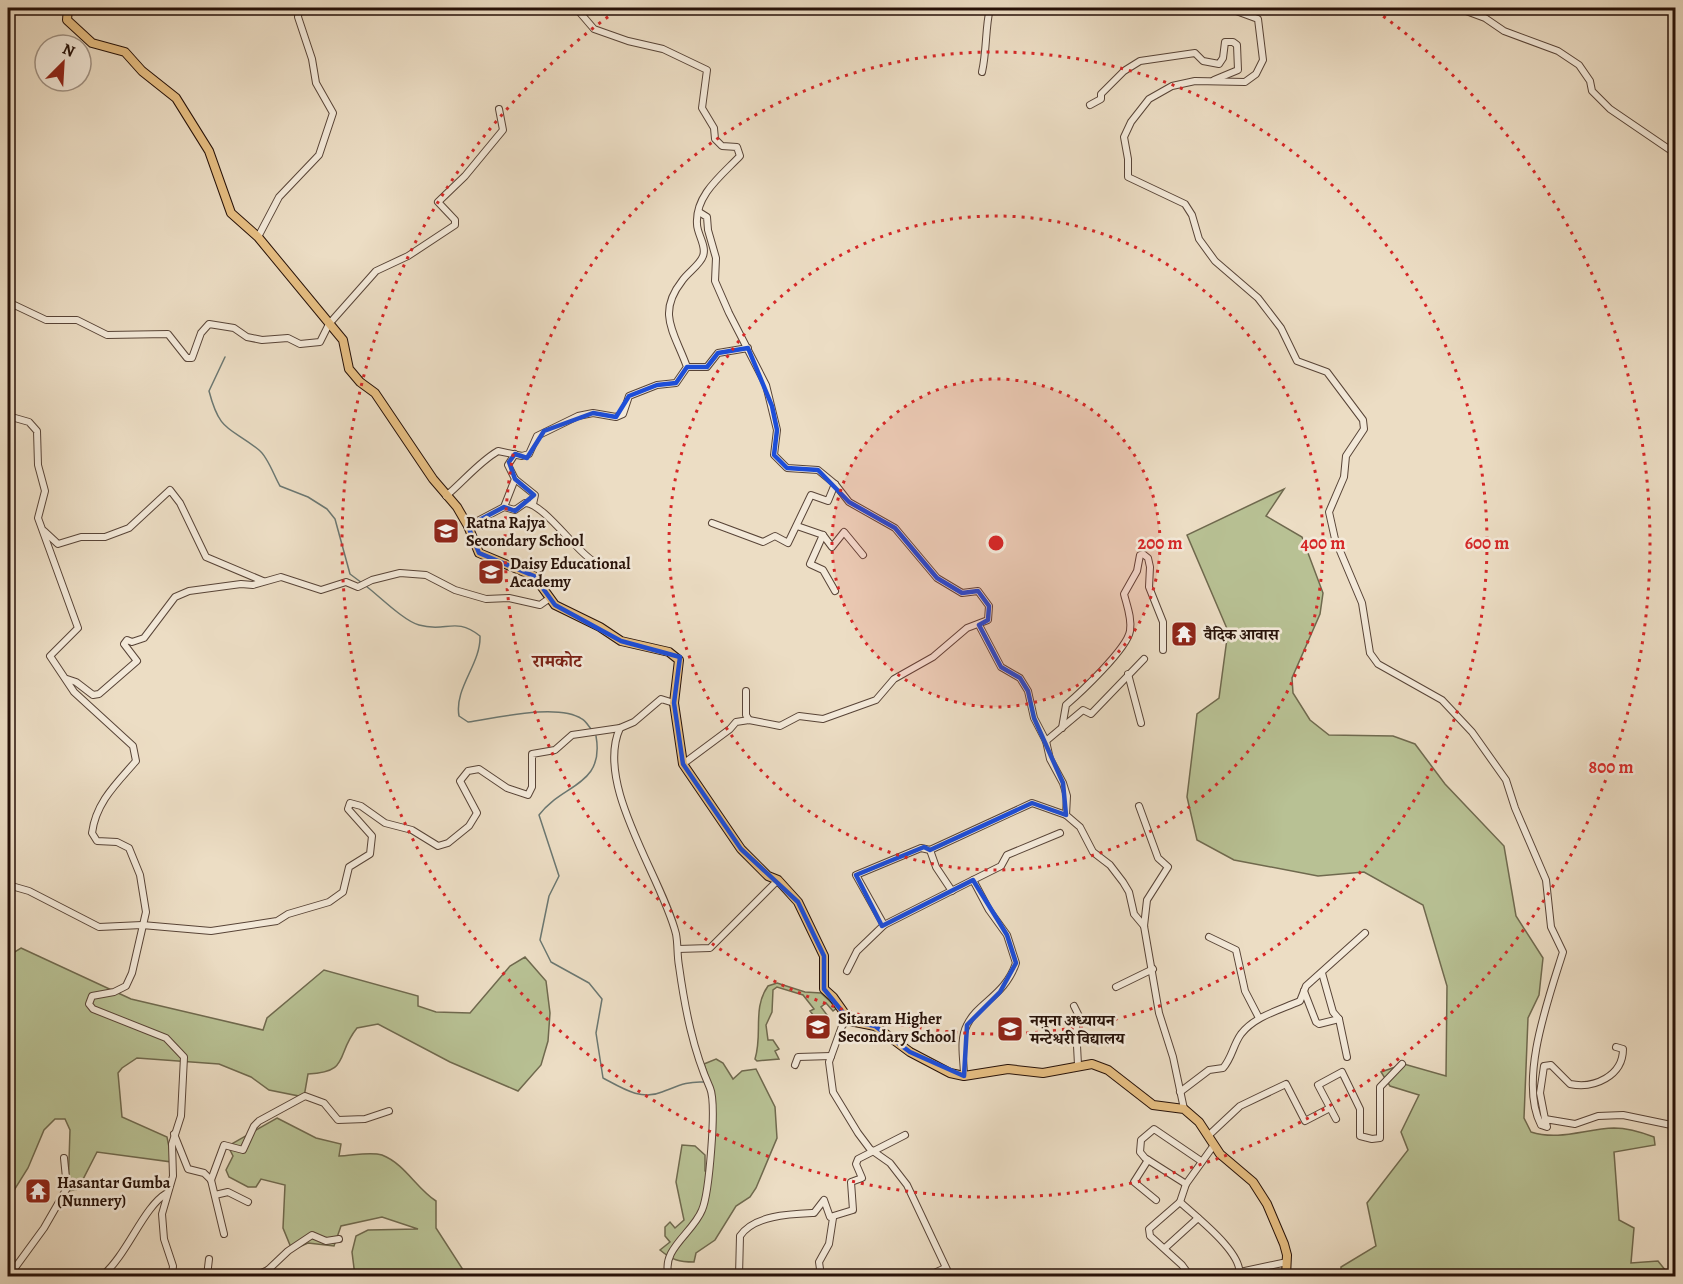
<svg xmlns="http://www.w3.org/2000/svg" width="1683" height="1284" font-family="Alegreya,'Noto Serif Devanagari',serif">
<style>
.green{fill:#b8c194;stroke:#6f694e;stroke-width:1.5}
.lines{fill:none;stroke-linecap:round;stroke-linejoin:round}
.stream{stroke:#6b7771;stroke-width:1.5}
.minor-casing{stroke:#584437;stroke-width:8}
.major-casing{stroke:#261108;stroke-width:10}
.minor{stroke:#f3e9d9;stroke-width:6}
.major{stroke:#e6be82;stroke-width:8}
.marked{fill:none;stroke:#1d4ed8;stroke-width:4.5;stroke-linejoin:round}
.ring{fill:none;stroke:#d62828;stroke-width:3;stroke-dasharray:3 6}
.labels{text-anchor:middle;stroke-width:5;stroke-linejoin:round;paint-order:stroke}
.poi-label{font-size:16px;font-weight:bold;fill:#261108;stroke:#f3e9d9;text-anchor:start}
.neighbourhood-label{font-size:18px;font-weight:bold;fill:#7a1f14;stroke:#f3e9d9}
.centre{fill:#d62828;stroke:#f3e9d9;stroke-width:3}
.ring-label{font-size:18px;text-anchor:middle;font-weight:bold;fill:#d62828;stroke:#f3e9d9;stroke-width:5;stroke-linejoin:round;paint-order:stroke}
</style>
<rect width="100%" height="100%" fill="#ecddc4"/>
<filter id="stains"><feTurbulence type="fractalNoise" baseFrequency=".00333" numOctaves="4"/><feColorMatrix values="0 0 0 0 .2 0 0 0 0 .09 0 0 0 0 .02 0 0 0 .5 -.17"/></filter>
<radialGradient id="worn" r=".72"><stop offset=".6" stop-color="#630" stop-opacity="0"/><stop offset="1" stop-color="#630" stop-opacity=".3"/></radialGradient>
<g class="green">
<path d="M1284 489 1266 516 1302 537 1323 593 1320 614 1292 678 1293 693 1310 720 1329 735 1393 736 1415 744 1445 784 1504 846 1516 916 1543 958 1539 995 1528 1018 1524 1118 1531 1132C1559 1141 1585 1129 1614 1128 1628 1128 1641 1132 1654 1137L1655 1145 1614 1152 1619 1220 1634 1228 1631 1263 1658 1261 1670 1276H1595L1577 1271 1576 1276H1341V1267L1376 1246 1367 1203 1408 1150 1401 1132 1419 1095 1390 1086 1381 1072 1404 1064 1446 1076 1447 986 1423 905 1364 872 1318 876 1234 860 1197 840 1187 797 1197 714 1219 698 1228 631 1187 535Z"/>
<path d="M21 948 131 999 263 1030 267 1018 324 970 418 996V1006L436 1012 470 1013 510 966 525 957 546 981 550 1013 548 1041 541 1065 518 1091 450 1062 378 1024 357 1028C335 1055 351 1072 308 1074L304 1097 269 1090 251 1077 219 1064 137 1058 122 1068 118 1073 122 1117 167 1137 172 1162 97 1152 78 1189 68 1191 70 1130 65 1119H55L44 1130 28 1168 8 1200V956Z"/>
<path d="M777 983 805 992 821 993 837 1008 833 1011 826 1003 821 1007 827 1015 818 1021 810 1011 814 1009 803 995 777 987 773 990 772 1012 766 1025 768 1040H773L779 1049 775 1051 779 1059 757 1061 755 1059C763 1034 752 1008 768 986Z"/>
<path d="M716 1059 723 1063 733 1079 742 1071 756 1069 775 1107 777 1138 756 1188 750 1197 736 1206 715 1240 696 1253 694 1262C679 1262 672 1260 660 1250L670 1242 665 1236V1227L670 1222 675 1228 684 1220 676 1182 682 1145 695 1146 705 1155V1171L710 1172C714 1131 719 1104 704 1064Z"/>
<path d="M277 1118 316 1138 341 1144 339 1156C351 1156 370 1151 382 1155 405 1164 416 1188 436 1201V1228L467 1276H355L352 1252 356 1236 368 1230 418 1229 382 1217 341 1226 334 1246 308 1243 292 1250 283 1228 285 1185 261 1179 256 1187H248L229 1177 226 1170 233 1156 228 1146Z"/>
</g>
<g class="lines">
<g class="stream">
<path d="M225 357 209 391C220 433 229 426 259 450 268 457 274 476 280 486L308 497 327 509 335 519 350 574 362 583"/>
<path d="M366 586C379 596 404 621 419 625 446 633 455 616 480 636 481 664 454 688 459 716L468 722C496 718 558 703 582 719 586 721 589 727 592 730"/>
<path d="M596 736C605 786 562 784 539 815L559 876 549 896 540 940 551 962 589 983 602 999 596 1033 603 1078C622 1088 641 1101 662 1092 678 1086 687 1081 704 1082"/>
</g>
<defs>
<g id="minor">
<path d="M1228 8 1258 19 1263 60 1256 74 1245 82 1195 81 1172 86 1149 99 1131 122 1124 137 1128 159V177L1185 204 1192 215 1199 239 1215 261 1258 298 1281 328 1297 361 1327 372 1363 420 1364 429 1346 456 1344 477 1329 512 1335 539 1362 603 1370 653 1378 664 1442 700 1472 732 1506 780 1515 808 1546 880 1551 927 1563 952C1549 997 1518 1081 1541 1125L1547 1127 1545 1119 1575 1124 1598 1116 1623 1115 1676 1126"/>
<path d="M1458 8 1485 18 1504 31 1558 51 1579 65 1590 81 1592 91 1610 109 1676 154"/>
<path d="M982 72C987 50 985 29 990 8"/>
<path d="M1090 105 1101 99V94L1124 71 1140 61 1195 53 1203 61 1219 64 1223 58 1225 42H1233L1237 45 1238 70 1214 80"/>
<path d="M258 237 279 197 319 155 333 113 316 83 312 59 298 17 299 8"/>
<path d="M8 302 46 320H77L107 335 168 334 187 358H192L201 333 209 324 234 328 247 337 262 340 288 338 300 344 320 342 329 324 376 271 408 256 455 225V220L438 202 465 176 503 130 499 109"/>
<path d="M687 367H707L718 353 748 348"/>
<path d="M8 416 29 422 37 431 38 465 45 491 38 518 78 628 50 656 74 692 133 746 136 761C117 783 96 802 92 833L97 841 117 842 129 848 140 875 146 912 132 973 126 986 114 992 92 996 89 1004 93 1009 166 1038 184 1057 181 1116 172 1144 173 1176 162 1214 164 1239 173 1266 172 1276"/>
<path d="M515 479 535 495 533 504"/>
<path d="M446 496C464 481 479 462 498 451L522 456 529 454 537 436 578 416 593 413 616 417 623 414 629 396 657 385 676 383 687 367C675 333 656 314 682 281 687 273 700 265 703 256 707 246 697 234 697 224 695 195 722 175 740 156L737 147 722 146 715 139 714 128 702 108 707 70 663 49 628 41 594 29 576 8"/>
<path d="M504 507 515 510 525 503C543 503 575 550 593 561"/>
<path d="M712 523 763 542 775 536 788 543 811 495 828 501 835 484"/>
<path d="M468 526 504 507 515 479 508 465 515 454"/>
<path d="M797 526 823 535 810 564 823 570 835 591"/>
<path d="M44 531 58 544 81 537H105L129 528 170 490 180 503 206 557 263 581"/>
<path d="M823 535 832 547 844 532 863 555"/>
<path d="M979 625 1001 667 1020 678 1028 691 1034 718 1046 741 1050 759 1063 783 1067 796 1066 815 1080 827 1093 852 1110 865 1123 882 1129 892 1134 914 1144 926"/>
<path d="M1128 674 1141 723"/>
<path d="M67 679 76 682 93 695 99 694 137 661 124 644 127 640 132 642 144 638 175 597 189 591 241 584 253 585 281 577 321 590 346 582 358 587 372 580 400 573 426 575 455 590 486 599 509 598 540 605 550 598"/>
<path d="M746 691V715L749 720"/>
<path d="M620 728C594 785 662 877 676 934 678 944 677 955 679 966 685 1009 693 1050 710 1088 717 1104 709 1194 702 1210 693 1233 660 1250 669 1276"/>
<path d="M1062 728 1066 705C1080 693 1127 649 1130 631 1132 618 1127 606 1124 594L1137 571 1140 555 1143 554 1148 558 1150 567 1149 587 1163 622V650"/>
<path d="M1046 741 1083 710 1091 714 1144 659"/>
<path d="M683 764 730 729 736 722 749 720 780 726 799 716 823 719 876 700 894 679 933 657 967 628 988 620 989 606 978 591 962 593 937 578 895 528 849 502 835 484 818 470 787 468 774 455 777 430 766 385 729 313 715 281 716 258 708 230 707 217 699 212"/>
<path d="M1139 806 1158 858 1168 867 1147 900 1144 926 1159 1013 1173 1057 1184 1109"/>
<path d="M930 850 921 848 856 875 884 925 973 880 989 910 1007 935 1016 963C1005 996 978 1002 967 1025 959 1040 964 1060 964 1076"/>
<path d="M973 880 1001 866 1007 855 1060 833"/>
<path d="M8 885 29 891 99 927 142 925 211 931 277 921 288 914 329 902 343 892 349 867 370 854 372 836 348 809 350 803 361 806 385 823 412 830 438 846 448 843 469 826 477 813 460 781 468 771 479 769 507 788 528 795 532 787V754L555 750 572 735 620 728 634 722 661 699 674 703"/>
<path d="M952 891 936 867 930 850 1032 803 1066 815"/>
<path d="M1209 937 1236 950 1245 991 1259 1018"/>
<path d="M678 949 710 948 778 880"/>
<path d="M847 971 857 951 884 925"/>
<path d="M1322 973 1333 1012 1339 1019 1347 1057"/>
<path d="M1116 987 1153 969"/>
<path d="M1304 991 1316 1022 1319 1024 1339 1019"/>
<path d="M1074 1006 1079 1016 1076 1026 1078 1065"/>
<path d="M849 1019 842 1026 829 1062 833 1092 858 1133 870 1149 890 1163 907 1185 950 1276"/>
<path d="M795 1065 798 1057 831 1056"/>
<path d="M1180 1092 1209 1070 1223 1068C1232 1058 1233 1045 1241 1034 1255 1016 1280 1010 1300 1001L1306 986 1365 933"/>
<path d="M1336 1119 1318 1085 1342 1072 1360 1109V1136L1372 1139 1380 1138V1087L1402 1064"/>
<path d="M1545 1119 1540 1093 1544 1066 1551 1065 1570 1084C1594 1089 1623 1076 1623 1049L1616 1047"/>
<path d="M174 1134 188 1169 204 1173 211 1180 224 1234"/>
<path d="M1208 1136 1240 1106 1286 1084 1305 1121 1330 1108"/>
<path d="M1214 1145 1186 1184 1180 1202C1195 1216 1245 1254 1239 1276"/>
<path d="M1148 1160 1134 1182 1156 1200"/>
<path d="M211 1180 224 1145 243 1150 254 1126 259 1121 305 1096 324 1103 338 1120 365 1119 389 1111"/>
<path d="M1186 1184 1145 1158 1140 1152 1141 1140 1154 1129 1201 1161"/>
<path d="M215 1195 228 1192 248 1202"/>
<path d="M1180 1202 1149 1229 1150 1236 1182 1265 1190 1276"/>
<path d="M1165 1248 1198 1218"/>
<path d="M268 1270 288 1251 312 1235 326 1241 339 1239"/>
<path d="M9 1276 44 1228 67 1188 64 1158"/>
<path d="M102 1276C128 1254 143 1207 167 1193"/>
<path d="M207 1276 209 1259"/>
<path d="M255 1276 268 1270 274 1276"/>
<path d="M739 1276 740 1236C754 1215 791 1214 814 1213L824 1200 830 1217 853 1210 851 1182 862 1178 856 1164 858 1159 905 1135"/>
<path d="M821 1276 819 1262 829 1244 833 1218"/>
<path d="M928 1276 945 1268"/>
<path d="M1221 1276 1287 1262"/>
</g>
<path id="major" d="M68 8 67 20 92 43 125 52 142 71 176 98 209 151 231 213 258 237 343 340 349 369 360 382 375 393 433 479 457 507 468 526 479 553 534 576 555 605 600 627 621 641 669 652 679 660 674 703 683 764 741 849 768 876 778 880 798 902 824 956V989L833 997 850 1021 875 1026 910 1052 950 1073 964 1076 1008 1069 1043 1073 1092 1064 1108 1070 1153 1105 1184 1109 1199 1122 1220 1154 1253 1182 1267 1204 1284 1244 1287 1255 1286 1276"/>
</defs>
<use href="#minor" class="minor-casing"/>
<use href="#major" class="major-casing"/>
<use href="#minor" class="minor"/>
<use href="#major" class="major"/>
</g>
<path class="marked" d="M748 348 772 406 777 430 774 455 787 468 818 470 849 502 895 528 937 578 962 593 978 591 989 606 988 620 979 625 1001 667 1020 678 1028 691 1034 718 1063 783 1066 815 1032 803 930 850 924 847 856 875 882 926 973 880 1007 935 1016 963 1000 992 967 1025 964 1076 910 1052 875 1026 850 1021 824 989V956L798 902 741 849 683 764 674 703 680 657 621 641 555 605 534 576 479 553 468 526 504 507 515 511 534 495 515 479 509 462 515 454 527 458 544 431 593 413 616 417 629 396 657 385 676 383 687 367H707L718 353Z"/>
<circle cx="996" cy="543" r="164" fill="#d62828" fill-opacity=".12"/>
<g class="ring">
<circle cx="996" cy="543" r="164"/>
<circle cx="996" cy="543" r="327"/>
<circle cx="996" cy="543" r="491"/>
<path d="M1376 11A654 654 0 1 1 616 11"/>
</g>
<defs>
<symbol id="school-square" viewBox="-11 -11 22 22"><rect x="-9" y="-9" width="18" height="18" rx="4" fill="#8f2418" stroke="#f3e9d9"/><path d="M0-5L7-2L0 1L-7-2ZM-4 1L0 2.5L4 1V4Q0 6-4 4Z" fill="#fff"/></symbol>
<symbol id="temple-square" viewBox="-11 -11 22 22"><rect x="-9" y="-9" width="18" height="18" rx="4" fill="#8f2418" stroke="#f3e9d9"/><path d="M0-6L5-2H3V0L6.5 2.5H4V6H1.5V3h-3V6H-4V2.5H-6.5L-3 0V-2H-5Z" fill="#fff"/></symbol>
</defs>
<g fill-rule="evenodd">
<use href="#school-square" x="431" y="516" width="30" height="30"/>
<use href="#school-square" x="476" y="557" width="30" height="30"/>
<use href="#temple-square" x="1169" y="619" width="30" height="30"/>
<use href="#school-square" x="803" y="1012" width="30" height="30"/>
<use href="#school-square" x="995" y="1014" width="30" height="30"/>
<use href="#temple-square" x="23" y="1176" width="30" height="30"/>
</g>
<g class="labels">
<g class="poi-label">
<text x="466" y="528">Ratna Rajya<tspan x="466" dy="18">Secondary School</tspan></text>
<text x="510" y="569">Daisy Educational<tspan x="510" dy="18">Academy</tspan></text>
<text x="1204" y="640">वैदिक आवास</text>
<text x="838" y="1024">Sitaram Higher<tspan x="838" dy="18">Secondary School</tspan></text>
<text x="1030" y="1026">नमुना अध्यायन<tspan x="1030" dy="18">मन्टेश्वरी विद्यालय</tspan></text>
<text x="57" y="1188">Hasantar Gumba<tspan x="57" dy="18">(Nunnery)</tspan></text>
</g>
<g class="neighbourhood-label">
<text x="557" y="667">रामकोट</text>
</g>
</g>
<circle cx="996" cy="543" r="9" class="centre"/>
<g class="ring-label">
<text x="1160" y="549">200 m</text>
<text x="1323" y="549">400 m</text>
<text x="1487" y="549">600 m</text>
<text x="1611" y="773">800 m</text>
</g>
<rect width="1683" height="1284" fill="none" stroke="#ecddc4" stroke-width="30"/>
<rect x="9" y="9" width="1665" height="1266" fill="none" stroke="#261108" stroke-width="3"/>
<rect x="15" y="15" width="1653" height="1254" fill="none" stroke="#261108" stroke-width="1.5"/>
<g transform="translate(63 63) rotate(24)"><circle r="28" fill="#f3e9d9" stroke="#a19385" stroke-width="1.5"/>
<path d="M0-4.5L10 22L0 15L-10 22Z" fill="#8f2418"/>
<text y="-9" font-size="16" font-weight="bold" text-anchor="middle" fill="#261108">N</text>
</g>
<rect width="100%" height="100%" filter="url(#stains)"/>
<rect width="100%" height="100%" fill="url(#worn)"/>
</svg>
